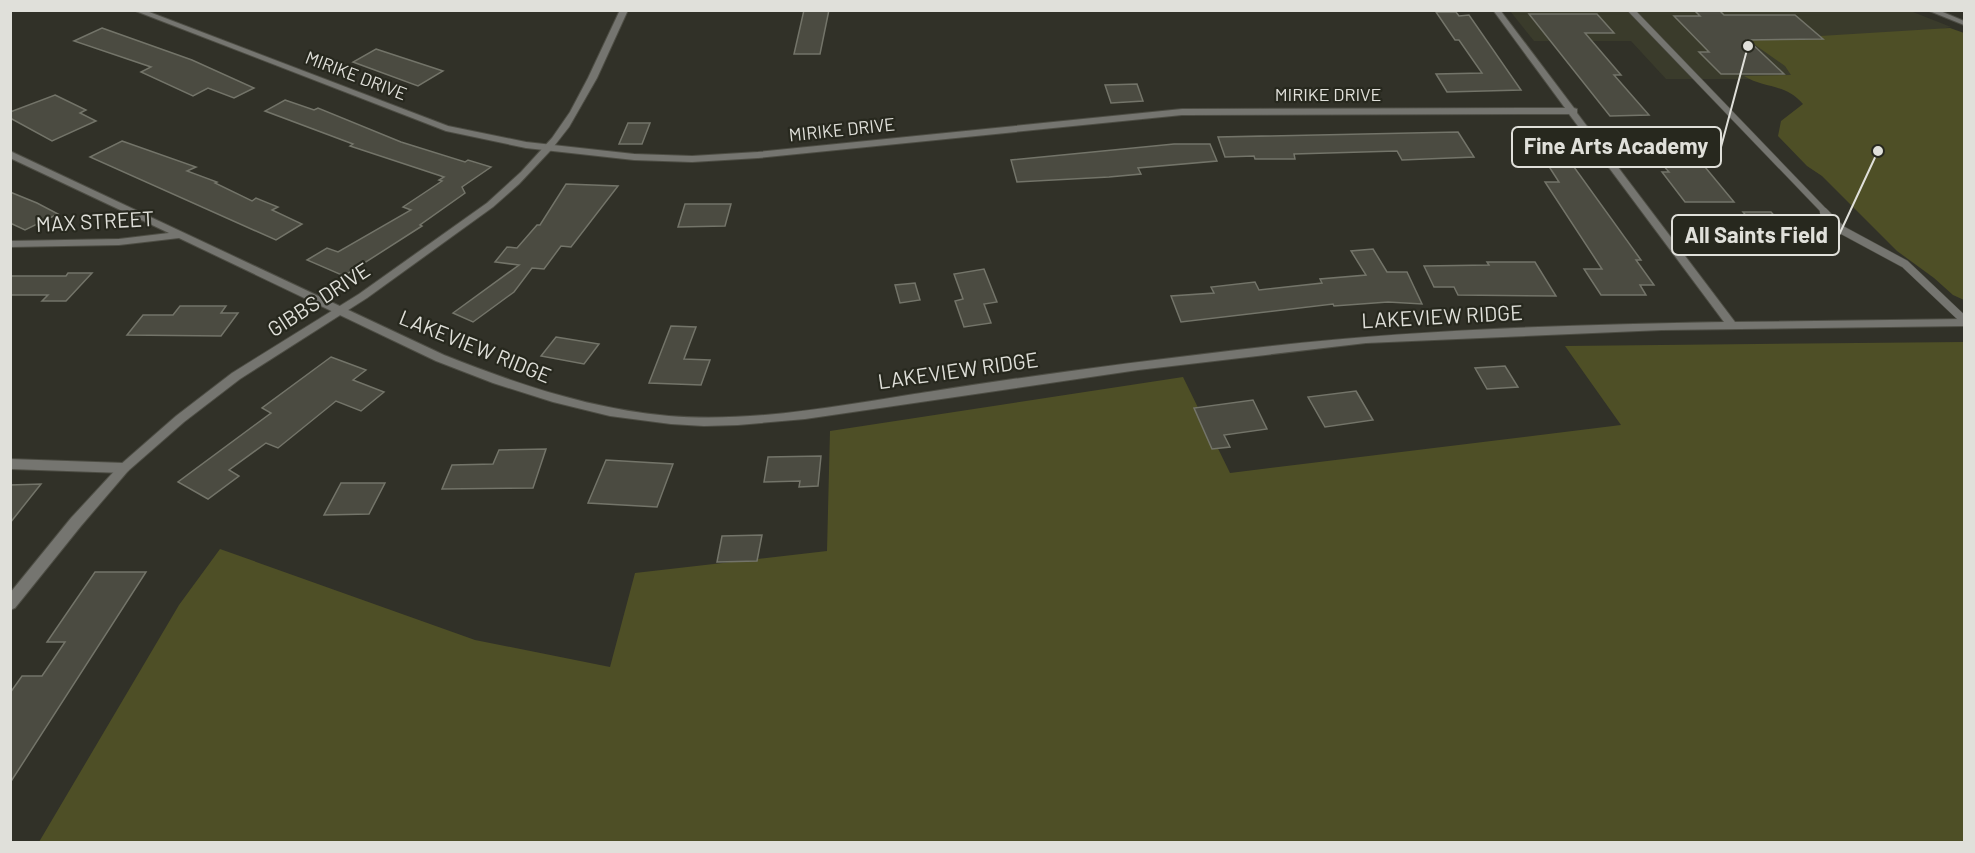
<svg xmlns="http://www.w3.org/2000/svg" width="1975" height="853" font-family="Barlow,sans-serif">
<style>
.built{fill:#3a3b2b}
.green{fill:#4e4f26}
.building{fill:#4b4b41;stroke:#737469;stroke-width:1.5}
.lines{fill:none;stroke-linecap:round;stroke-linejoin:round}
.service-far1-casing{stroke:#4d4d44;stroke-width:7}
.service-casing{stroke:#4d4d44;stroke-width:9}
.minor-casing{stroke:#4d4d44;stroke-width:2}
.tertiary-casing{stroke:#4d4d44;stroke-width:2}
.service-far1{stroke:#757570;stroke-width:6}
.service{stroke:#757570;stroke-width:8}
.minor{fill:#757570;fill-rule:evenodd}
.tertiary{fill:#757570;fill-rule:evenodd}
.labels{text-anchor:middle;stroke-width:4.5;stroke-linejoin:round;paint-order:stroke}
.far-street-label{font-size:18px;fill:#e0e0da;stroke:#27281e}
.street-label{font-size:21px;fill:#e0e0da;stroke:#27281e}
.leader{fill:none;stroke:#e0e0da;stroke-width:2}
.callout-dot{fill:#e0e0da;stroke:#27281e;stroke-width:2}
.callout{fill:#27281e;stroke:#e0e0da;stroke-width:2}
.callout-label{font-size:22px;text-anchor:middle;font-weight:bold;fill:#e0e0da}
</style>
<rect width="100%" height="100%" fill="#313128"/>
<path class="built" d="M1908 10 1951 27 1835 51 1808 79H1666L1631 41H1534L1510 11Z"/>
<g class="green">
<path d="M1950 28 1964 33V300L1953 295 1934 278 1897 251 1822 176 1807 166 1778 136 1781 121 1803 104C1785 83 1765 89 1744 76L1791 75 1785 66 1748 40 1822 39 1820 36Z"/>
<path d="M1964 342V842H39L179 605 220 549 475 640 610 667 635 573 827 551 830 431 1183 377 1230 473 1621 425 1565 346Z"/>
</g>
<g class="building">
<path d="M804 10H829L820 54H794Z"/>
<path d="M1694 10H1719L1724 15H1795L1823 39 1748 40 1784 74H1721L1699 52H1709L1674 16H1700Z"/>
<path d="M1436 12H1456L1459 16 1469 15 1521 90 1447 92 1436 74 1482 73 1459 40H1455Z"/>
<path d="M1529 14H1597L1614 33H1585L1621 75H1614L1649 115 1610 116Z"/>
<path d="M102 28 192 60 254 88 234 98 208 88 193 96 141 72 151 67 74 41Z"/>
<path d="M376 49 443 71 418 86 353 62Z"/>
<path d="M1137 84 1143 101 1111 103 1105 85Z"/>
<path d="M55 95 86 110 80 113 96 121 52 141 10 118V112Z"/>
<path d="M285 100 314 110 318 108 401 142 465 162 468 160 491 167 462 187 465 193 420 225 422 226 344 276 307 260 327 248 338 252 411 210 403 207 442 181 439 180 444 177 350 146 353 144 265 111Z"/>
<path d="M628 123H650L642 144H619Z"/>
<path d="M1526 131H1551L1564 149H1561L1641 260H1636L1654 285H1640L1646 295H1601L1584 269H1602L1545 182H1559Z"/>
<path d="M1458 132 1474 157 1402 160 1397 151 1294 154 1295 159H1255L1254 156 1225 157 1218 137Z"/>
<path d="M122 141 196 167 187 171 217 182 215 183 252 201 256 198 278 207 272 210 302 224 276 240 90 157Z"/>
<path d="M1174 144H1210L1217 161 1138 168 1141 174 1109 177 1017 182 1011 160Z"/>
<path d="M1686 144 1734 202H1685L1662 172H1669L1662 164 1676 163 1661 145Z"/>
<path d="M566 184 618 186 571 247 561 246 544 269 532 268 514 292 473 322 453 313 519 265 495 262 507 247 517 248 537 225H540Z"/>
<path d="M10 192 37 203 58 214 25 230 10 223Z"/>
<path d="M685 204H731L725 226 678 227Z"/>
<path d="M1743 212H1771L1805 250H1776Z"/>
<path d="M1373 249 1387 272H1407L1422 304 1388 302 1334 306 1333 304 1181 322 1171 296 1214 293 1211 287 1255 282 1259 290 1322 283 1320 279 1366 275 1351 251Z"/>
<path d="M1487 262H1535L1556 296 1458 295 1454 287H1434L1424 266 1489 265Z"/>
<path d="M984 269 997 302 984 304 991 323 964 327 955 301 963 299 954 274Z"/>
<path d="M68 273H92L66 301H42L48 295H10V276H66Z"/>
<path d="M915 283 920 300 900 303 895 285Z"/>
<path d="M180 306H226L221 313H238L221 336 127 335 143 315H173Z"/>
<path d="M671 326 696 327 684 359 710 360 701 385 649 383Z"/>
<path d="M556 337 599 344 584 364 541 356Z"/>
<path d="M331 357 366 370 353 380 384 392 361 411 336 401 278 448 266 443 229 470 239 476 208 499 178 482 271 413 262 408Z"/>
<path d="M1505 366 1518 387 1487 389 1475 368Z"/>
<path d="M1356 391 1373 420 1325 427 1308 397Z"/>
<path d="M1253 400 1267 429 1224 435 1230 447 1212 449 1194 408Z"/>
<path d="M546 449 533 488 442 489 452 465 493 464 499 450Z"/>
<path d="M821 456 818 486 799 487 800 481 764 482 768 457Z"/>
<path d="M606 460 673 464 657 507 588 503Z"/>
<path d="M341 483H385L369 514 324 515Z"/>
<path d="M41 484 10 523V485Z"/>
<path d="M762 535 757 561 717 562 722 536Z"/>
<path d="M95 572H146L10 783V693L22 676H42L65 642H47Z"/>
</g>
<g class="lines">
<defs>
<path id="service-far1" d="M1631 10 1826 213"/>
<path id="service" d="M1824 212 1842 230 1905 264 1964 320"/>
<g id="minor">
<path d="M133 10H144L448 126 526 142 634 154 692 156 758 152 1182 109 1565 108 1493 10H1500L1574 108 1577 109V113L1735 322 1964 319V326L1662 330 1366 343 1138 370 805 419 738 425 704 426 671 424 610 416 553 402 493 383 436 361 179 238 119 245 10 247V241L119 239 169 233 10 158V151L444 355C517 384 590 409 669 416 758 423 847 404 934 391 1035 375 1136 362 1237 350 1399 330 1561 325 1724 322L1569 114 1182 115 758 158 692 162 634 160 526 148 446 131Z"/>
<path d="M10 459 124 463 128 465 130 468 128 471 124 473 10 469Z"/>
</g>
<g id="tertiary">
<path d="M620 10H628L597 78 569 127 551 150 519 184 493 207 367 298 240 379 184 422 128 471 81 526 15 608 10 610V593L71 518 120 465 176 416 232 373 359 294 487 203 521 172 552 138 570 112 588 78Z"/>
<path d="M1927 10H1938L1964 21V25Z"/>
</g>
</defs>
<use href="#service-far1" class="service-far1-casing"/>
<use href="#service" class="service-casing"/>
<use href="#minor" class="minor-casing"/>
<use href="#tertiary" class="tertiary-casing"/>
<use href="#service-far1" class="service-far1"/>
<use href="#service" class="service"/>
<use href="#minor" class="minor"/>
<use href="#tertiary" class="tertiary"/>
</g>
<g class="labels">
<g class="far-street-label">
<text transform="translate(356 76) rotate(21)" y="6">MIRIKE DRIVE</text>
<text x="1328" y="101">MIRIKE DRIVE</text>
<text transform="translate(842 130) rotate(-6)" y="6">MIRIKE DRIVE</text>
</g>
<g class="street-label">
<text transform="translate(95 222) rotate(-3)" y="7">MAX STREET</text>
<text transform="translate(319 300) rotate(-33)" y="7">GIBBS DRIVE</text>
<text transform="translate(1442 317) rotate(-3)" y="7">LAKEVIEW RIDGE</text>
<text transform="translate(475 347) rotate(22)" y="7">LAKEVIEW RIDGE</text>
<text transform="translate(958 371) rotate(-8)" y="7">LAKEVIEW RIDGE</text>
</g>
</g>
<path class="leader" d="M1748 46L1721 147M1878 151L1839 235"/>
<g class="callout-dot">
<circle cx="1748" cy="46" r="6"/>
<circle cx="1878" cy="151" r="6"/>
</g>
<g class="callout">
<rect x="1512" y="127" width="209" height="40" rx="6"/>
<rect x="1672" y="215" width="167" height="40" rx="6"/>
</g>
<g class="callout-label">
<text x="1616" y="154">Fine Arts Academy</text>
<text x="1756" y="243">All Saints Field</text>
</g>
<rect width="1975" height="853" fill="none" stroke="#e0e0da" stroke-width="24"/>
</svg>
